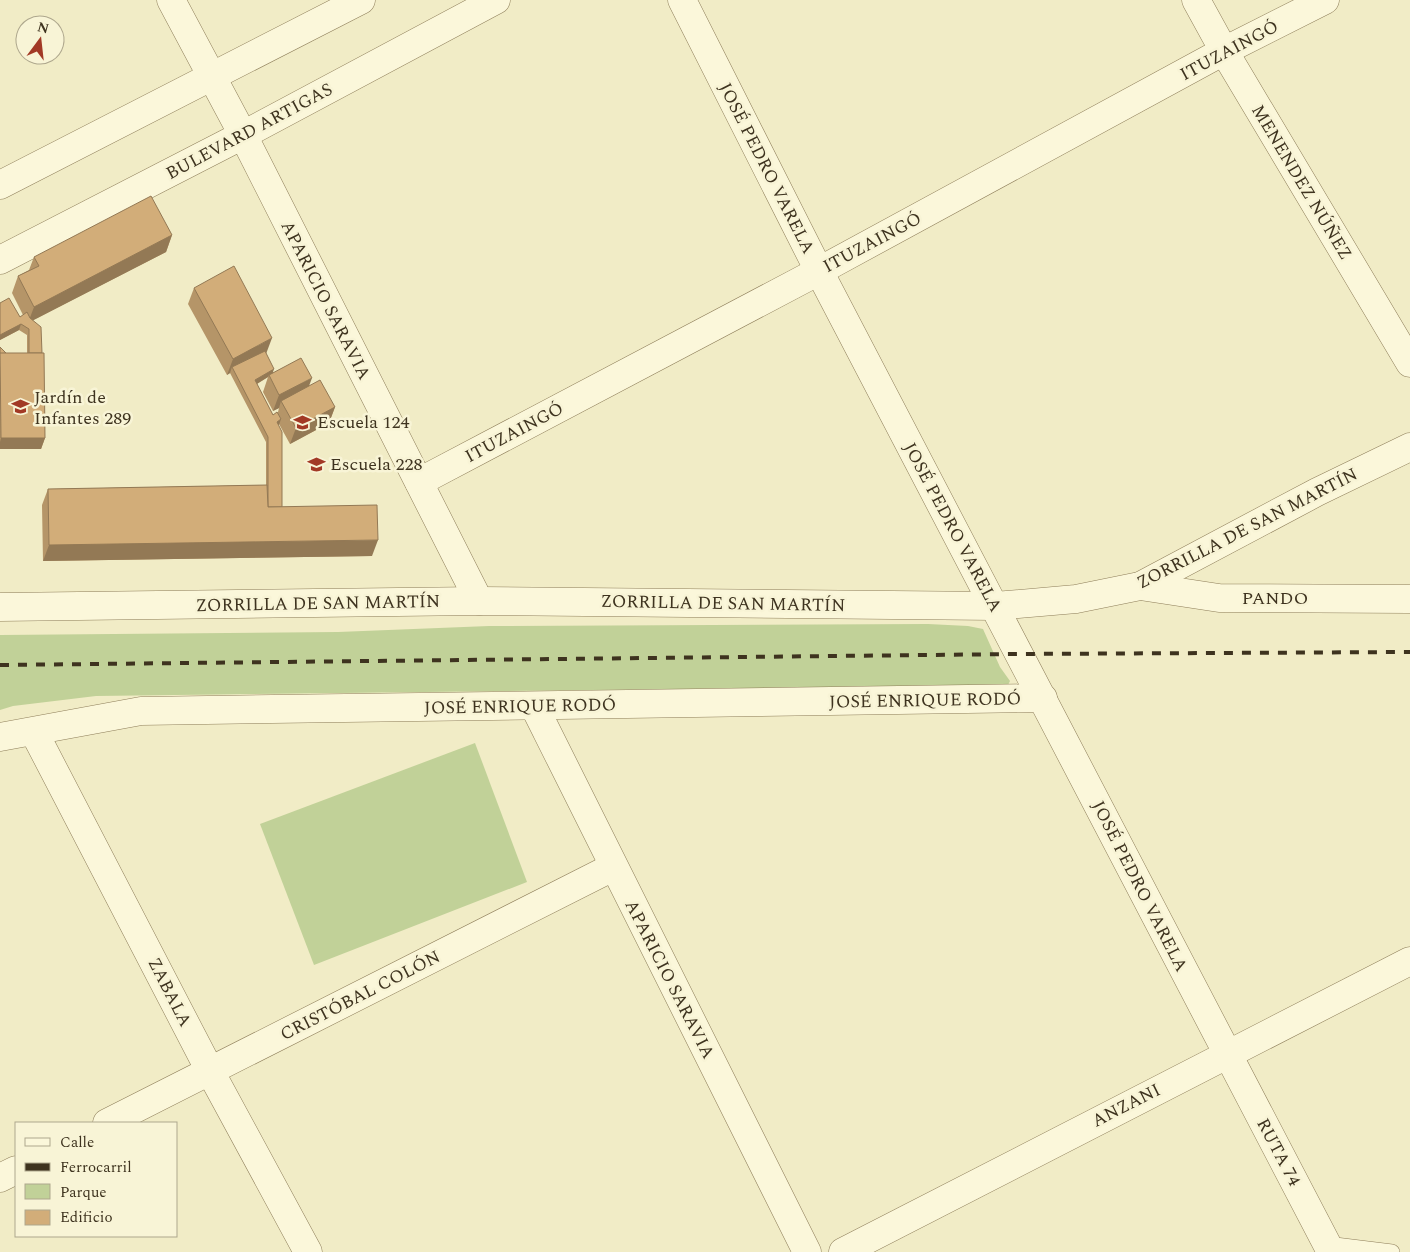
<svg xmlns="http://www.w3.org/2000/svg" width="1410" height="1252" font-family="Spectral,serif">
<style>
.green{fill:#c1d198}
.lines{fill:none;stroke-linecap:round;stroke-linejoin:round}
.service-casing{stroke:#8e7e5a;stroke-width:16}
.minor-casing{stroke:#8e7e5a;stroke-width:29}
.tertiary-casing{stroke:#8e7e5a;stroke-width:29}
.service{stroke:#fbf7da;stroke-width:15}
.minor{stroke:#fbf7da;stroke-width:28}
.tertiary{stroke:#fbf7da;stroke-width:28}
.rail{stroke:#3e331f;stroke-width:4;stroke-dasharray:9 9;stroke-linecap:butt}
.wall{fill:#b59568;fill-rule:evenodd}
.shaded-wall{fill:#937955}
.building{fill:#d2ad79;stroke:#937955}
.labels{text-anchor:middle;stroke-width:5;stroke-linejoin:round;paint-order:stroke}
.street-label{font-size:18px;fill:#3e331f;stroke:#f8f4d6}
.poi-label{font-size:18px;fill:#3e331f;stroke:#f8f4d6;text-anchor:start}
</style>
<rect width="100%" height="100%" fill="#f1ecc6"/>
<g class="green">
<path d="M928 624 968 626 983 629 1000 667 1010 681 1008 685 96 696 13 706 0 710V635L338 632 489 626Z"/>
<path d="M475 743 527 882 314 965 260 824Z"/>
</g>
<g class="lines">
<defs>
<path id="service" d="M1327 1244 1392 1252"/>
<g id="minor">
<path d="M171 0 243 135 479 601"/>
<path d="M1196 0 1224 51 1410 363"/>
<path d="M419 482 819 271 1224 51 1325 0"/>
<path d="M1140 586 1219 598 1410 599"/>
<path d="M0 607 479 601 995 606 1076 599 1140 586 1317 492 1410 447"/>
<path d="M534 706 807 1252"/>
<path d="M34 732 210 1071 308 1252"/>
<path d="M0 737 141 711 1043 698"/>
<path d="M107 1123 613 867"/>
<path d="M0 1178 16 1170"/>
<path d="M843 1252 1410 961"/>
</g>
<g id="tertiary">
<path d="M682 0 819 271 1331 1252"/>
<path d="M0 185 361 0"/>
<path d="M0 260 243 135 496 0"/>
</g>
</defs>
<use href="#service" class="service-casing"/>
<use href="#minor" class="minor-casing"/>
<use href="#tertiary" class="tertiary-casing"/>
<use href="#service" class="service"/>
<use href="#minor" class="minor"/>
<use href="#tertiary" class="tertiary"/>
<path class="rail" d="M0 665 1019 654 1410 652"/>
</g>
<g class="wall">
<path d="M172 235 166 252 33 320 42 353 45 438 41 449H0V347L6 353H27V335L19 330 0 340V303L20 317 23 315 12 293 18 276 29 270 34 257Z"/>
<path d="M194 288 266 354 273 373 309 386 335 407 329 423 290 444 279 424 278 425 282 507 372 556 43 561 42 505 48 489 266 485V442L230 373 227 375 188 304ZM268 377 263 392 273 411 279 408 278 412 273 415 257 384Z"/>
</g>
<g class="shaded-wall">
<path d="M172 235 166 252 28 323 34 307Z"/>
<path d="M21 324 19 330 0 340V335Z"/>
<path d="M272 338 266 354 232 367 230 373 227 375 233 359Z"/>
<path d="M274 369 272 375H269L268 377 253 386 255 380Z"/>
<path d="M312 378 306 394 281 401 279 408 273 411 279 395Z"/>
<path d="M335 407 329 423 290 444 296 428Z"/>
<path d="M281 419 279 425 274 427 277 422Z"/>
<path d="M1 438H45L41 449H0V442Z"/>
<path d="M378 540 372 556 43 561 49 545Z"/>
</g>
<g class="building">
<path d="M151 196 172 235 34 307 18 276 39 266 34 257Z"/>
<path d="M234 266 272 338 233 359 194 288Z"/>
<path d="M9 298 20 317 27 312 30 318 41 327 42 353H29V329L21 324 0 335V303Z"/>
<path d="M0 347 6 353 0 354Z"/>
<path d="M265 351 274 369 255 380 273 415 277 412 281 419 277 422 282 432V507H268V437L232 367Z"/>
<path d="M0 353H44L45 438H1Z"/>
<path d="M301 358 312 378 279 395 269 375Z"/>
<path d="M320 380 335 407 296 428 281 401Z"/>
<path d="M267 485 268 507 377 505 378 540 49 545 48 489Z"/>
</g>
<defs>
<symbol id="school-bare" viewBox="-9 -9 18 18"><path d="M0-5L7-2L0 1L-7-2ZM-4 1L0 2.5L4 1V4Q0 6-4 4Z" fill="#a23925" stroke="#f8f4d6" stroke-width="2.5" paint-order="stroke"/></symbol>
</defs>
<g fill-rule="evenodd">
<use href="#school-bare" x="8" y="394" width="25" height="25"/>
<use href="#school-bare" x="290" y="410" width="25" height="25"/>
<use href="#school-bare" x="304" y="452" width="25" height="25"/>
</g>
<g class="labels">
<g class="street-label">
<text transform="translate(1229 50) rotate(-28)" y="6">ITUZAINGÓ</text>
<text transform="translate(249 131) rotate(-28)" y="6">BULEVARD ARTIGAS</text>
<text transform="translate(767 168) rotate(63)" y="6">JOSÉ PEDRO VARELA</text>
<text transform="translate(1302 182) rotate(59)" y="6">MENENDEZ NÚÑEZ</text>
<text transform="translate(872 242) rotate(-28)" y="6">ITUZAINGÓ</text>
<text transform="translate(326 300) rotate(63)" y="6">APARICIO SARAVIA</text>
<text transform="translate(514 432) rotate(-28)" y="6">ITUZAINGÓ</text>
<text transform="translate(953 527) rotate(62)" y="6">JOSÉ PEDRO VARELA</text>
<text transform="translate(1247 528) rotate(-27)" y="6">ZORRILLA DE SAN MARTÍN</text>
<text x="1275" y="604">PANDO</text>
<text transform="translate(318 603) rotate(-1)" y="6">ZORRILLA DE SAN MARTÍN</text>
<text transform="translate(723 603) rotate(1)" y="6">ZORRILLA DE SAN MARTÍN</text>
<text transform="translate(925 700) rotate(-1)" y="6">JOSÉ ENRIQUE RODÓ</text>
<text transform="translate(520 706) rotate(-1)" y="6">JOSÉ ENRIQUE RODÓ</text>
<text transform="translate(1140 886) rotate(63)" y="6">JOSÉ PEDRO VARELA</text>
<text transform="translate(670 979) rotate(63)" y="6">APARICIO SARAVIA</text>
<text transform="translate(170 992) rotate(63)" y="6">ZABALA</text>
<text transform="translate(360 995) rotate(-27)" y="6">CRISTÓBAL COLÓN</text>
<text transform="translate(1126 1105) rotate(-27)" y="6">ANZANI</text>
<text transform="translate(1279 1152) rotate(62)" y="6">RUTA 74</text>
</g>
<g class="poi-label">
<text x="34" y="403">Jardín de<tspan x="34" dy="21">Infantes 289</tspan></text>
<text x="317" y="428">Escuela 124</text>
<text x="330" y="470">Escuela 228</text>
</g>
</g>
<rect x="15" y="1122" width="162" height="115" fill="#f8f4d6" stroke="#aea78d"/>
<rect x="25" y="1138" width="25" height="8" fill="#fbf7da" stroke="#aea78d"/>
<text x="60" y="1147" font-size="15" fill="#3e331f">Calle</text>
<rect x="25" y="1163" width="25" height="8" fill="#3e331f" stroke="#aea78d"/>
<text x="60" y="1172" font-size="15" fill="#3e331f">Ferrocarril</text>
<rect x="25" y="1184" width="25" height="15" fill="#c1d198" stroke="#aea78d"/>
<text x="60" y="1197" font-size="15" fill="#3e331f">Parque</text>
<rect x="25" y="1210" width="25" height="15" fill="#d2ad79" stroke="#aea78d"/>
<text x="60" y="1222" font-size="15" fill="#3e331f">Edificio</text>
<g transform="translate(40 40) rotate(15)"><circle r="24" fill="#f8f4d6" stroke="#aea78d"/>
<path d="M0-4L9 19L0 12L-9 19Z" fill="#a23925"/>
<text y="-8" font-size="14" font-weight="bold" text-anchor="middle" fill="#3e331f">N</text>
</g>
</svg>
